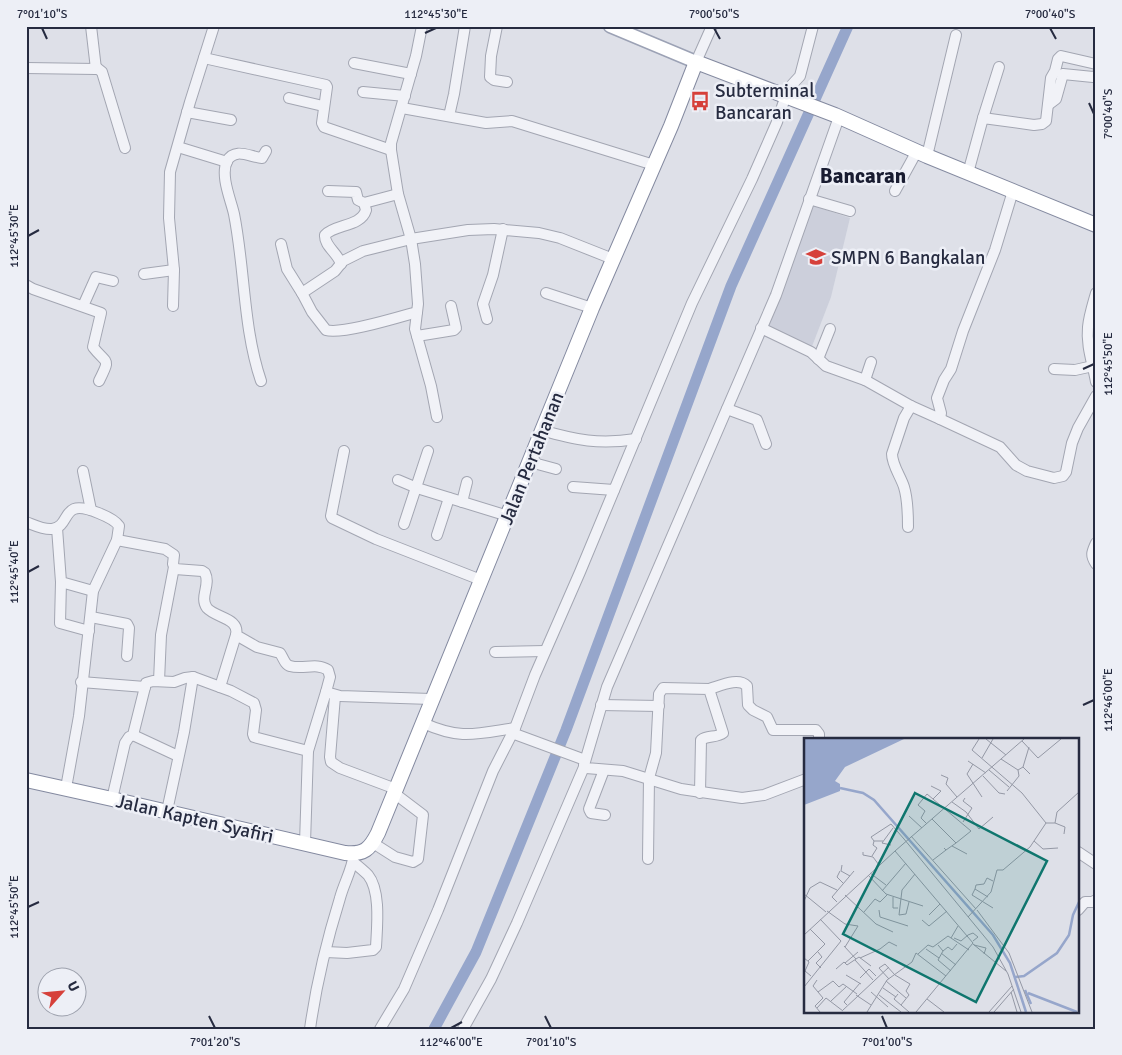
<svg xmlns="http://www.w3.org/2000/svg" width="1122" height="1055" font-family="Signika,sans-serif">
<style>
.built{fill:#cccfdb}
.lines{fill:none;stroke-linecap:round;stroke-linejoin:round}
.river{stroke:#96a6cb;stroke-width:11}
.minor-casing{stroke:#a3a6b2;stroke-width:12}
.major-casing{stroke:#9ca2b5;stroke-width:15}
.highway-casing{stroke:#848aa0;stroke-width:16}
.minor{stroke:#f1f2f7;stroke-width:10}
.major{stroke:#fff;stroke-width:12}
.highway{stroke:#fff;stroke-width:14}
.ticks{fill:none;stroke:#262b40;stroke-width:2}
.labels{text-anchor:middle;stroke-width:5;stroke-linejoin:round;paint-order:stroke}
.poi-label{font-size:19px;fill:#262b40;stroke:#edeff6;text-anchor:start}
.street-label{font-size:19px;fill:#262b40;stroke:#edeff6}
.quarter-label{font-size:21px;font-weight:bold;fill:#191c31;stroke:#edeff6}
.inset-river{fill:none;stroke:#96a6cb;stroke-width:2.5}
.inset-road{fill:none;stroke:#9498a5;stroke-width:1}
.view{fill:#0f766e;fill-opacity:0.15;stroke:#0f766e;stroke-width:2.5}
.inset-edge{fill:none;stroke:#262b40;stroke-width:2.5}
.neatline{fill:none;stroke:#262b40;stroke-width:2}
.ticks-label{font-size:12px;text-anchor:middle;fill:#262b40}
</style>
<rect width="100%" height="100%" fill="#dee0e8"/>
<path class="built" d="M811 205 850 218 831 297 811 349 767 328Z"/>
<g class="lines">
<path class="river" d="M434 1029 476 952 566 730 731 286 848 26"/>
<defs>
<g id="minor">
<path d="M422 26 416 56 391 143V150L398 194 411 239 415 264 418 304 415 329 431 386 437 417"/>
<path d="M497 26 491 56 490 77 494 80 507 82"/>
<path d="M204 58 326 85 327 87 322 123 324 127 391 150"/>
<path d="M696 62 712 26"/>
<path d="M354 63 411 74"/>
<path d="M26 68 96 69 91 26"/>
<path d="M97 68 102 72 125 148"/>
<path d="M363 92 405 96"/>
<path d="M289 98 323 106"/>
<path d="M1048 105 1056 99 1063 74 1093 77 1096 76"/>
<path d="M402 108 486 123 512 121 654 165"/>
<path d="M187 112 231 120"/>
<path d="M449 116 454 94 465 26"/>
<path d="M983 118 999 67"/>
<path d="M178 147 227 162"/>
<path d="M927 156 956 35"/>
<path d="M968 173 983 118 1034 125 1042 124 1046 121 1051 78 1055 71 1058 59 1061 56 1096 64"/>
<path d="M328 191 356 192 358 200 364 203 366 210C361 227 335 224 325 235 324 246 338 253 341 264"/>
<path d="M895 191 917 151"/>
<path d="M809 199 850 211"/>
<path d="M364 203 398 194"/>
<path d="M281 244 287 269 302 293"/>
<path d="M144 274 174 270"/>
<path d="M26 285 33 289 101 313 93 347C107 365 111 357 99 381"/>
<path d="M546 293 592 308"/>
<path d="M1096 293C1093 304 1089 316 1088 327 1086 346 1093 364 1096 382"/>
<path d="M83 306 96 277 113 281"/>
<path d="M173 306 174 270 169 218 170 172 190 102 214 26"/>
<path d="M417 312C399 317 341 335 326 330L312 312 302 293 335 271 343 261 363 251 411 239 468 230 494 229 539 233 560 238 613 259"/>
<path d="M487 319 483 304 493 275 503 229"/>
<path d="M761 328 811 352 826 366 865 380 871 362"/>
<path d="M417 336 454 330 456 328 451 306"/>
<path d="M818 359 830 329"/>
<path d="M1054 369 1075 370 1093 366"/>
<path d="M865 380 911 406 940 419 941 413 937 398 944 380 951 369 963 331 995 250 1013 191"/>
<path d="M261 381C243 328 245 269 234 214 231 200 220 176 227 161 235 147 250 157 262 158L266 151"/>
<path d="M727 409 757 420 766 444"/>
<path d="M940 419 1000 447 1016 465 1027 471 1054 478 1063 476 1066 472 1072 443 1078 428 1096 396"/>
<path d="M541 430C576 440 599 445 636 439"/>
<path d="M344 451 331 516 332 518 376 539 481 580"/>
<path d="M530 462 556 469"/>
<path d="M83 471 91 510"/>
<path d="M398 480 417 488 508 516"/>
<path d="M573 487 614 490"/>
<path d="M462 502 467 482"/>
<path d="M26 522C34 525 44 530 52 529 66 527 64 513 74 509 84 505 114 518 119 526L117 540 93 591 79 716 66 788"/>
<path d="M404 524 428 451"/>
<path d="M908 527C908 514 908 500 904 487 901 477 892 465 892 454L904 418 911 406"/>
<path d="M57 528 61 582 93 591"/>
<path d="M437 535 449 498"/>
<path d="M117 540 165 549 174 555 173 564 175 569 202 571 205 573C211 585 199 597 207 608 216 618 240 618 236 635L257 647 280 653C283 657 285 665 290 666 303 670 316 662 328 670L330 677 326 692 340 696 431 699"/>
<path d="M1096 543C1092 552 1090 555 1096 564"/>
<path d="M61 582 60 623 89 631"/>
<path d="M91 617 127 624 129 628 127 656"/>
<path d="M236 635 220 687 231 691 254 703 256 710 253 734 254 737 308 751"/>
<path d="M495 652 545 651"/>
<path d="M159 681 161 635 174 567"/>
<path d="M81 682 145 687"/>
<path d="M709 689C720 686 738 677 747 686L748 705 753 710 767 717 773 730H816L819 734V739"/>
<path d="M335 696 330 757 331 762 340 768 396 789"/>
<path d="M601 705 659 706"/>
<path d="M423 723C461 740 475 734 515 728"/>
<path d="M512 733 585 760"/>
<path d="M133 735 178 756"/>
<path d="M604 770 589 809 591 813 605 815"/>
<path d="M806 779 764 795 742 798 681 789 623 771 586 768 584 765 607 687 776 295 839 117"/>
<path d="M112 799 125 743 129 737 133 735 146 683 153 681 174 682 185 678 193 677 220 687"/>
<path d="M167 811 184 732 193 677"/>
<path d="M305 843 308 751 326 692"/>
<path d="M373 843 395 857 413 862 418 859 423 815 394 793"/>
<path d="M1078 852 1096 864"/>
<path d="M648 859 649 778 656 753 659 694 663 688 709 689 723 733C717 738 707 735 701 740L700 793"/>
<path d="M1078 910 1085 902H1092L1096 900"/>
<path d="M326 952 347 953 373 950 376 947C377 927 381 891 368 875 363 870 358 866 353 862"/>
<path d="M310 1029C316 985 327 940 340 898 344 883 352 870 354 854"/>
<path d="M380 1029 404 989 438 910 493 771 515 728 535 675 580 572 692 303 752 179 777 122 788 89 800 76 813 26"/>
<path d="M463 1029 491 979 517 923 584 767"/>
</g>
<path id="major" d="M610 26 696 62"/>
<path id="highway" d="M26 780 112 799 345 853C364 855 370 849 378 833L592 308 671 126 696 62 835 115 927 156 1096 225"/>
</defs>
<use href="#minor" class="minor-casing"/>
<use href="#major" class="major-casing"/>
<use href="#highway" class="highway-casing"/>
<use href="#minor" class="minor"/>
<use href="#major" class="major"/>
<use href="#highway" class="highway"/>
</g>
<path class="ticks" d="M42 28 47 39M714 28 720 39M1050 28 1056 39M425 33 436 28M1089 103 1094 114M28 236 39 230M1083 369 1094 364M28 572 39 566M1083 705 1094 700M28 907 39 902M209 1016 215 1028M545 1016 551 1028M882 1016 887 1028M451 1028 462 1022"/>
<defs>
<symbol id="bus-bare" viewBox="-9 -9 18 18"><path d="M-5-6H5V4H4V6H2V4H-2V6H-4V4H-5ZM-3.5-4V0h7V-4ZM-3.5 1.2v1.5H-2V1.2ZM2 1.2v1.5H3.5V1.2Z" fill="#d6403a" stroke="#edeff6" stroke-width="2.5" paint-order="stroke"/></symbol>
<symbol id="school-bare" viewBox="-9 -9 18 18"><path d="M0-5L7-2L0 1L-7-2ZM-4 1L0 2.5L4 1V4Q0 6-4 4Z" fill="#d6403a" stroke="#edeff6" stroke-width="2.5" paint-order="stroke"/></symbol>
</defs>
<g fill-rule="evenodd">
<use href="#bus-bare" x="686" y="87" width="28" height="28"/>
<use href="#school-bare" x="802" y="243" width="28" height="28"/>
</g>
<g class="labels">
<g class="poi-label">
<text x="715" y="97">Subterminal<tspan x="715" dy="22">Bancaran</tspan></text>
<text x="831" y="264">SMPN 6 Bangkalan</text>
</g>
<g class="street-label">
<text transform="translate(531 458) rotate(-68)" y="7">Jalan Pertahanan</text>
<text transform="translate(195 818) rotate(13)" y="7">Jalan Kapten Syafiri</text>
</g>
<g class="quarter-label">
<text x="863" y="183">Bancaran</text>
</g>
</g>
<g transform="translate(804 738)">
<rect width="275" height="275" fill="#dee0e8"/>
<path d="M0 1H100L41 29 31 43 36 46V53L0 67Z" fill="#96a6cb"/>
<path class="inset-river" d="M36 50 59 55 70 62 189 197 206 225 222 274M211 239 220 238 253 215 265 197 269 177 275 164M221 252 227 266M224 255 273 274"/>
<path class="inset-road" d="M182 1 202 17M218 3 234 20 257 1M178 20 189 1M197 21 214 32 219 29 226 36M164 23 182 35M169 26 163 36 178 59M219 29 225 9M185 32 205 49M137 37 144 40 142 46 153 59M179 38 195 55 201 56M127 48 137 53 129 61M203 53 215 38 214 32M148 64 162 74 175 91 189 79M105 78 118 90M128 81 152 105 142 112M159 84 168 70 159 63 161 60M242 85H251L253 74 275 54M251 85 261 89 260 96M123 86 117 80 121 73 114 67 123 56 167 93 152 105M107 98 172 171M70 103 67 99 87 86 100 101 189 209 204 236 217 274M230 103 239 111 254 110M87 107 78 105 89 90M148 108 163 116M59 114V117L69 119 75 127M68 118 73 110 69 107 70 103H79M129 122 142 112 140 110M38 127 37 133 46 138M36 133 33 139 39 145M66 135 82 147M64 137 82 156 119 168M171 151 172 147 180 146 183 140 189 143M78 153 102 125M0 156 22 174M41 157 72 186 89 194M89 159V170H94M184 159 171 151 168 157 189 170M0 163 6 150 16 144 33 152M33 164 28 159 50 133M105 164 102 176 95 177 98 152 111 136M75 172 76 179 104 188M173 172 205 215 228 274M23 173 41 186 54 188 41 209M60 174 71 161 76 164 83 157M125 177 136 166M164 179 187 154 193 132H199L226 109 242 85 218 55 168 12 175 1M118 182 125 188 143 173M0 197 91 113M164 197 169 195 174 199 169 203M147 200 165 212M150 200 157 203 164 197M169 206 202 233M134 207 139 213 144 209 148 212 153 206M170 207 182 210 180 216M40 208 52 221M122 211 135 220M139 213 134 222 147 233M14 214 18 219 12 225 17 230M137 215 152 227M114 216 124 207 129 209 144 198 147 200 154 188M0 220 5 224 1 233 7 238M56 220 76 211 85 204 93 208M51 222 69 242M4 223 21 206 6 191M41 225 54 214M32 231 40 224 43 227 55 219 67 228M42 237 57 246M56 240 65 231 72 238M85 241 75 230 81 226 91 237 106 246 102 253 105 257 97 267M13 242 9 248 19 260 11 268 16 274M82 243 102 260M0 249 37 203 16 181M79 250 92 259M14 254 29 243 35 249 39 246 53 256M67 254 84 269M207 254 213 274M94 256 90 261 105 274M52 257 67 267M75 257 97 274M123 261 140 274M27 263 43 248M43 267 40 264 56 245M13 270 22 260 39 273M39 272 85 229M63 274 83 242 108 224 112 215 142 238M112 274 169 205 91 113 220 1M185 274 208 248M190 274 210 251"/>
<path class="view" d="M111 55 243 123 172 264 39 196Z"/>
<rect width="275" height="275" class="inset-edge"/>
</g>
<rect width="1122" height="1055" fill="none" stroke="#edeff6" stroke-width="55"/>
<g transform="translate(62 992) rotate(63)"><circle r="24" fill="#edeff6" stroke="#9da1ad"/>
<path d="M0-4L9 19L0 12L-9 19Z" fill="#d6403a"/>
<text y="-8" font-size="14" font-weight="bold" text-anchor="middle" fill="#262b40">U</text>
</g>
<rect x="28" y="28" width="1066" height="1000" class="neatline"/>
<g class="ticks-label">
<text x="42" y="18">7°01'10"S</text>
<text x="436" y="18">112°45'30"E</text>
<text x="714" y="18">7°00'50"S</text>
<text x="1050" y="18">7°00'40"S</text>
<text transform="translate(1108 114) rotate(-90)" y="4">7°00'40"S</text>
<text transform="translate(14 236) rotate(-90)" y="4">112°45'30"E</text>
<text transform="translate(1108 364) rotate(-90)" y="4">112°45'50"E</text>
<text transform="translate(14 572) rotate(-90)" y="4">112°45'40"E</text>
<text transform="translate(1108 700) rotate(-90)" y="4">112°46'00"E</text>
<text transform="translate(14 907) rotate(-90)" y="4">112°45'50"E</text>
<text x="215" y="1046">7°01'20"S</text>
<text x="451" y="1046">112°46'00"E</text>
<text x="551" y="1046">7°01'10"S</text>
<text x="887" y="1046">7°01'00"S</text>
</g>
</svg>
